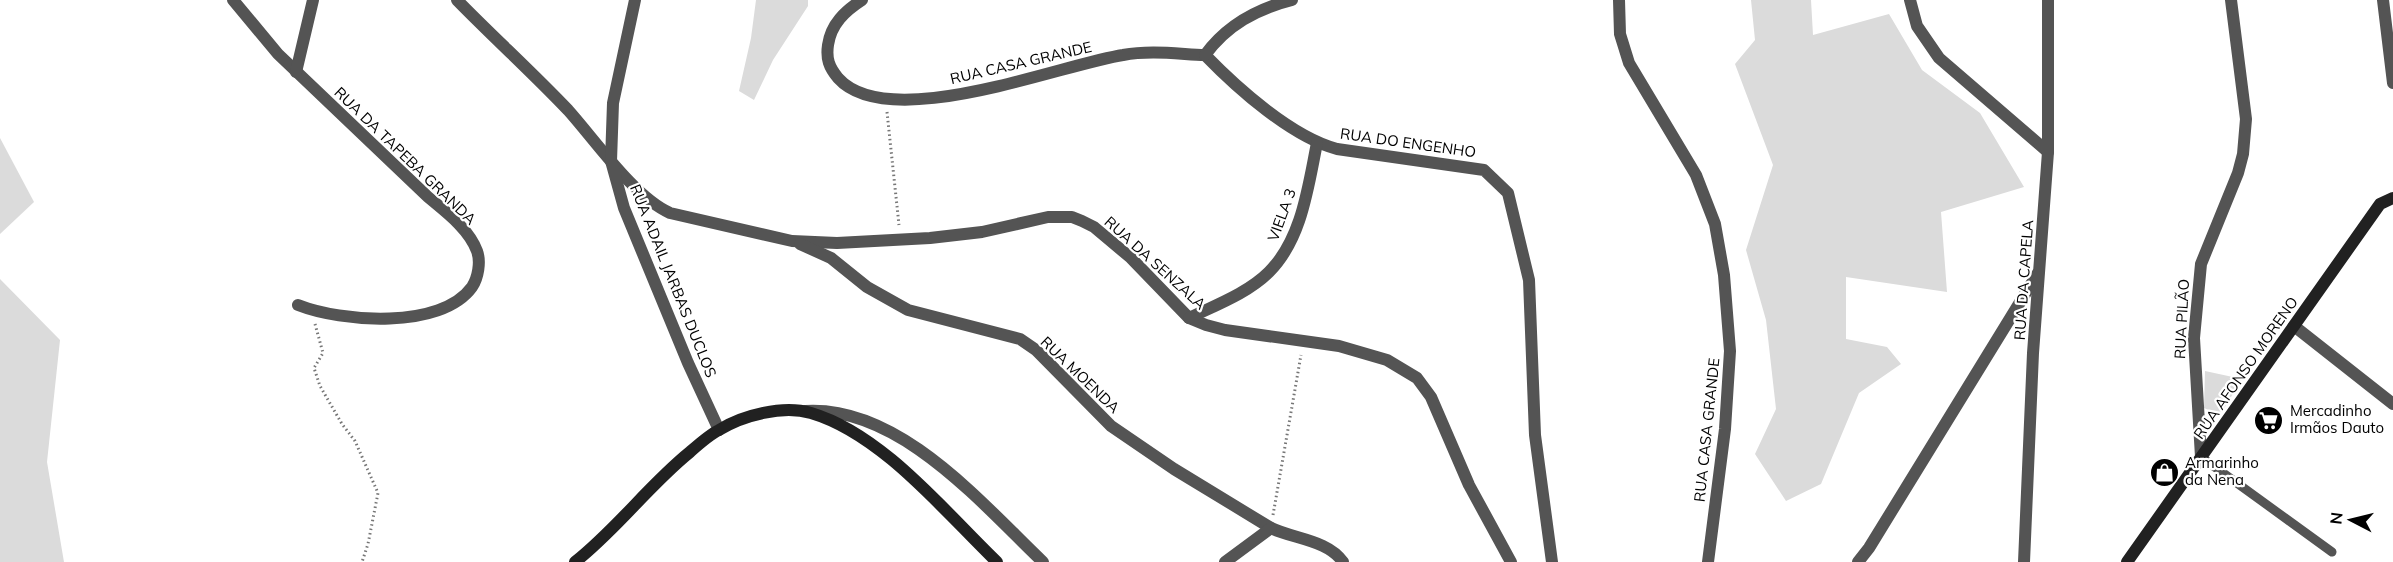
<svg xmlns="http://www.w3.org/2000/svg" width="2393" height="562" font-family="Mulish,sans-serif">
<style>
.green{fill:#dbdbdb}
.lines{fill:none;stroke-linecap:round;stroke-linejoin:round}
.path{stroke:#767676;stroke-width:3;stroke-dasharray:1.5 3;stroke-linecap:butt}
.service{stroke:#545454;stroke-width:9}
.minor{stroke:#545454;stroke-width:12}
.secondary{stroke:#212121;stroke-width:12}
.labels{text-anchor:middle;stroke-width:4.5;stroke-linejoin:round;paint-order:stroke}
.street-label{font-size:15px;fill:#000;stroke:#fff}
.poi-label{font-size:15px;fill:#000;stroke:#fff;text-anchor:start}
</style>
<rect width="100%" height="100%" fill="#fff"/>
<g class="green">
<path d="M756 0H808V6L773 60 754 100 739 91 751 38Z"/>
<path d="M1751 0H1811L1813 35 1889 14 1922 70 1980 113 2024 187 1941 212 1947 292 1846 277V339L1887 347 1901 364 1859 393 1821 484 1786 501 1755 454 1776 409 1766 320 1746 250 1773 165 1735 64 1755 40Z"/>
<path d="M0 138 34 202 0 234Z"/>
<path d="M0 279 60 340 47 462 64 562H0Z"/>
<path d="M2205 371 2242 379 2220 415 2204 408Z"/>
</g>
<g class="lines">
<g class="path">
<path d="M887 112 899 225"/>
<path d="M315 324 323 353 314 368 320 386 342 424 355 441 378 493 368 544 362 562"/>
<path d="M1273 515 1301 355"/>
</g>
<path class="service" d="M2201 457 2332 552"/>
<g class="minor">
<path d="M233 0 278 54 428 197C446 212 469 229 477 251 481 262 478 278 472 287 441 330 341 322 298 305"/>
<path d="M457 0C493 37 532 72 568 110 595 140 634 197 670 213L792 241 837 243 930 238 982 232 1048 217H1072L1082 221 1094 227 1131 258 1189 318 1206 325 1225 330 1339 346 1387 360 1417 378 1431 397 1469 485 1511 562"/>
<path d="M635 0 613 103 611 161 624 208 688 363 719 430"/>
<path d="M862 0C845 11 831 24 828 45 826 59 829 67 838 78 888 134 1059 65 1123 55 1150 50 1178 54 1205 55"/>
<path d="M1619 0 1620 34 1629 63 1696 175 1715 224 1724 275 1730 351 1725 429 1708 562"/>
<path d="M1910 0 1917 26 1939 58 2048 152"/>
<path d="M2383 0 2393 83"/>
<path d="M1205 55C1238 89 1292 137 1337 149L1484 170 1508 193 1529 280 1535 435 1552 562"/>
<path d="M1205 55C1227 25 1256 9 1292 0"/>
<path d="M296 72 313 0"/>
<path d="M800 244 831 258 867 287 908 310 1020 339 1036 350 1111 426 1174 469 1271 528C1294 539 1328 540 1343 562"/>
<path d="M1189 318C1216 305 1248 293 1269 272 1302 239 1308 187 1317 143"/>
<path d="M2294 326 2393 404"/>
<path d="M805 411C899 405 981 503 1043 562"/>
<path d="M2201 457 2194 338 2201 264 2238 173 2243 154 2246 119 2231 0"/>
<path d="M1225 562 1271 528"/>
<path d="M1858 562 1869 548 2038 273"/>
<path d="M2024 562 2033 353 2048 152V0"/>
</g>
<g class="secondary">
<path d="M575 562C617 529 649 485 690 452 699 444 709 435 719 430 743 415 783 405 811 413 882 434 944 511 997 562"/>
<path d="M2127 562 2380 204 2393 198"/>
</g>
</g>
<defs>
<symbol id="supermarket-disc" viewBox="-11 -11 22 22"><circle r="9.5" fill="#000" stroke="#fff"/><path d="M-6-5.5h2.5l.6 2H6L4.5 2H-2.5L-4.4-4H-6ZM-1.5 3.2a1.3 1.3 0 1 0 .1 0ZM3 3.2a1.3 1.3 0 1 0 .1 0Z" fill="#fff"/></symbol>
<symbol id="shop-disc" viewBox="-11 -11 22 22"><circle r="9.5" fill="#000" stroke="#fff"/><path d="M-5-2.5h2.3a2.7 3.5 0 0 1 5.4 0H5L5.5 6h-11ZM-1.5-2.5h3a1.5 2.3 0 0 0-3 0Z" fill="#fff"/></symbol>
</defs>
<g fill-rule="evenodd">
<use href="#supermarket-disc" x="2252" y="404" width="33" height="33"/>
<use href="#shop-disc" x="2148" y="456" width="33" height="33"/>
</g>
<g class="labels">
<g class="street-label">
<text transform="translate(1021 63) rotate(-13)" y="5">RUA CASA GRANDE</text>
<text transform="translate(1408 143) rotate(8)" y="5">RUA DO ENGENHO</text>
<text transform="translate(405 156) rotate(44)" y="5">RUA DA TAPEBA GRANDA</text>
<text transform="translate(1282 215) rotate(-70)" y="5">VIELA 3</text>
<text transform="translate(1155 263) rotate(42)" y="5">RUA DA SENZALA</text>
<text transform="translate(2024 280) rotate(-86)" y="5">RUA DA CAPELA</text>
<text transform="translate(673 281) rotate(68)" y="5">RUA ADAIL JARBAS DUCLOS</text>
<text transform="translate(2182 319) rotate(-87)" y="5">RUA PILÃO</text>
<text transform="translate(2246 368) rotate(-55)" y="5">RUA AFONSO MORENO</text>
<text transform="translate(1080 375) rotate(44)" y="5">RUA MOENDA</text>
<text transform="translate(1707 430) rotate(-84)" y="5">RUA CASA GRANDE</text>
</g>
<g class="poi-label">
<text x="2290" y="416">Mercadinho<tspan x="2290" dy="17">Irmãos Dauto</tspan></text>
<text x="2185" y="468">Armarinho<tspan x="2185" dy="17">da Nena</tspan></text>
</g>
</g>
<g transform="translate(2351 520) rotate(277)" stroke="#ffffff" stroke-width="4.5" paint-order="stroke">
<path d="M0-4.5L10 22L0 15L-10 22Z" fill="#000000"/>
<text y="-9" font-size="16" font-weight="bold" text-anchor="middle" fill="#000000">N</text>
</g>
</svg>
